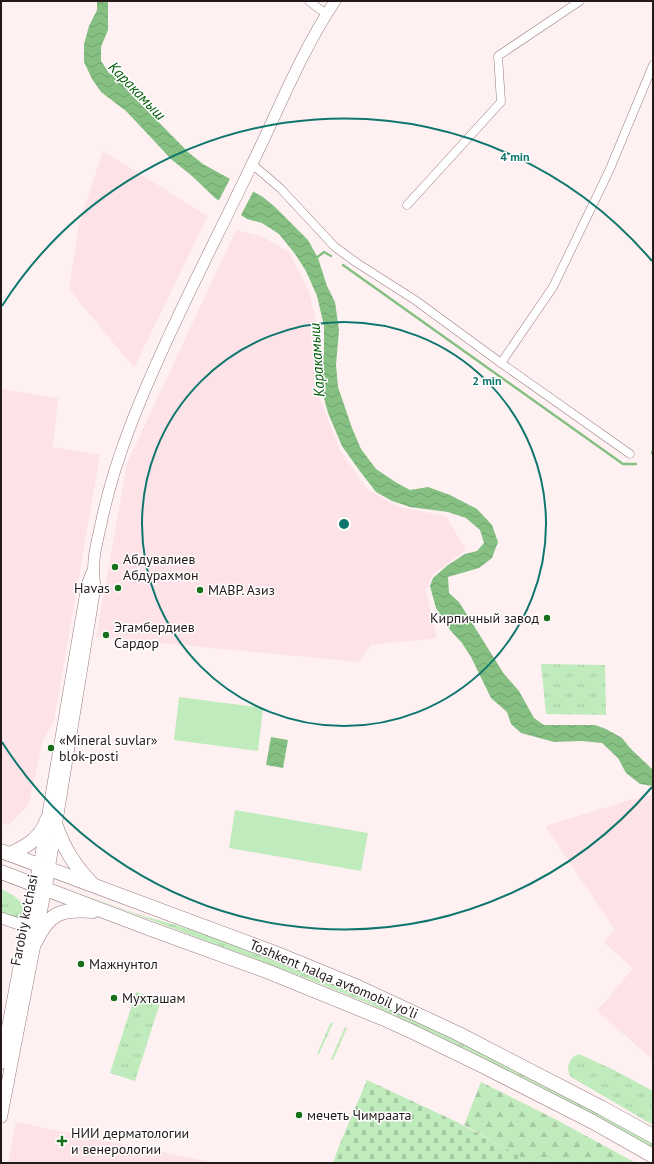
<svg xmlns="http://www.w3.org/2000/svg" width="654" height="1164" font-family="'PT Sans',sans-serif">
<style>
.built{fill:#fde3e7}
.grass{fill:url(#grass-tufts)}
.forest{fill:url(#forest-firs)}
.cemetery{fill:url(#cemetery-stones)}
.pitch{fill:#c0ebbd}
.water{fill:url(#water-waves)}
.pier{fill:#fff1f2}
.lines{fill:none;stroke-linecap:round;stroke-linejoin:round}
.stream{stroke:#85c082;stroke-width:2.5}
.street-casing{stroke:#997a7f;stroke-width:9}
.secondary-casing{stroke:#997a7f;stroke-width:12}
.primary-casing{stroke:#997a7f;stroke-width:13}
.highway-casing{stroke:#997a7f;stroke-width:15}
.street{stroke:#fff;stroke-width:8}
.secondary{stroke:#fff;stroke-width:11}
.primary{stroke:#fff;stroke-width:12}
.highway{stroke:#fff;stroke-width:14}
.ring{fill:none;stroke:#0f766e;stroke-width:2}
.poi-dot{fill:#19701b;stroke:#fff;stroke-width:1.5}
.labels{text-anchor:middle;stroke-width:3;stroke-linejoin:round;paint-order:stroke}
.poi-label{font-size:14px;fill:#24191a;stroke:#fff;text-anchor:start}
.street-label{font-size:14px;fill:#24191a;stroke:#fff}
.water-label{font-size:15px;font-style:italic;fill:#005b05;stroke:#fff}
.centre{fill:#0f766e;stroke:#fff;stroke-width:2}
.ring-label{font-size:12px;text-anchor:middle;font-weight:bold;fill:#0f766e;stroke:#fff;stroke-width:3;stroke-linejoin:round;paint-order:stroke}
</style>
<defs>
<pattern id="grass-tufts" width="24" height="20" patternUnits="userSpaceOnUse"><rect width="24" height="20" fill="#c0ebbd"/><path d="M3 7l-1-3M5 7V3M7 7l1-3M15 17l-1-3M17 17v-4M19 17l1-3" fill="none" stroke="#a5c9a2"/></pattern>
<pattern id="forest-firs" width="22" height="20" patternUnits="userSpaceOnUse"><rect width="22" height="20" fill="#c0ebbd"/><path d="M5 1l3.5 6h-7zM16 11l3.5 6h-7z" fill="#a5c9a2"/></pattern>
<pattern id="cemetery-stones" width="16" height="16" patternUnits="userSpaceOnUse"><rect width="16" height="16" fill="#c0ebbd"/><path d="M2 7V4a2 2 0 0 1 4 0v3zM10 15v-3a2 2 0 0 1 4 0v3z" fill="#a5c9a2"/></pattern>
<pattern id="water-waves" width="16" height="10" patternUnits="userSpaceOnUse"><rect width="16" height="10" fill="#85c082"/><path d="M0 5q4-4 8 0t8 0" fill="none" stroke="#73a470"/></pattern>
</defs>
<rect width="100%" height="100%" fill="#fff1f2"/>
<g class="built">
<path d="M103 151 208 216 134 368 69 289 79 224Z"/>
<path d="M236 230 261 236 289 252 309 291 320 339 315 386 340 450 368 490 399 507 446 516 466 550 433 574 426 591 437 638 371 645 359 662 96 637 127 463Z"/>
<path d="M1 389 58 398 53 447 100 455 54 721 43 740 29 804 9 825 1 823V549L2 541H1Z"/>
<path d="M653 795V1060L597 1011 633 968 603 942 615 930 545 826 636 798Z"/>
<path d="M16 1122 201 1160 214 1163H8Z"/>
</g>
<g class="grass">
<path d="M541 664 605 665 606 715 546 714Z"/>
<path d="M1 889C12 894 26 901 23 915 15 920 9 916 1 913Z"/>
<path d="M76 892 140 915 176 925 218 939 342 987 462 1041 653 1142V1149L518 1076 459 1046 370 1004 308 979Z"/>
<path d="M136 992 161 1000 135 1081 110 1073Z"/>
<path d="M331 1022 333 1023 319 1054H317Z"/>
<path d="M345 1027 347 1028 333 1060 331 1059Z"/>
<path d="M579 1054 614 1070 653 1091V1125L571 1077C565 1069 569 1057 579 1054Z"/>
</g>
<path class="forest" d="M481 1082 555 1119 636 1163H531L464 1125Z"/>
<path class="cemetery" d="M367 1080 457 1122 532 1163H333L339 1146Z"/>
<g class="pitch">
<path d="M179 697 263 708 258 751 174 740Z"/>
<path d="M235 810 368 833 361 871 229 848Z"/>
</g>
<g class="water">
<path d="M97 1H108V30L101 47V61L109 73 120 80 131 94 188 152 203 164 263 197 275 207 308 240 318 258 327 286 335 302 339 330 336 365 338 387 352 428 361 449 376 469 397 483 410 490 428 487 450 495 477 509 492 525 498 542 492 558 479 568 448 577 449 593 459 602 504 674 519 691 534 718 544 725H595L606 729 622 738 630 748 653 770V786L640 784 626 773 618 758 602 743 582 741 554 742 521 733 511 724 507 712 491 698 471 657 462 643 450 630 436 608 430 586 433 578 448 565 465 554 477 551 484 543 480 530 466 518 448 512 410 507 392 501 376 492 359 470 342 446 328 413 318 376 324 354V326L317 296 306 271 295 254 279 234 262 223 247 219 215 198 192 176 172 160 126 111 101 92 92 79 84 62V44L89 26 97 10Z"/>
<path d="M271 737 288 740 283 768 266 765Z"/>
</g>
<path class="pier" d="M231 177 254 190 240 217 218 202Z"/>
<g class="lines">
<g class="stream">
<path d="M315 259 324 252 331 256"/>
<path d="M343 265 623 464H636"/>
<path d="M652 453 653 451"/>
</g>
<defs>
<g id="street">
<path d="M309 1 326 14"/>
<path d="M252 164 280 188 335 247 357 263 415 300 501 363 630 454"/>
<path d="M407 205 501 102 498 56 580 1"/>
<path d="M501 363 553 287 609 171 653 65"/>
</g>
<g id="secondary">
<path d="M39 866 87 585 92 572"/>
<path d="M49 870 95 587C91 563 96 546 101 524 114 460 140 399 167 340 194 281 224 223 252 164 279 109 301 52 335 1"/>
<path d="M1 918 28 927"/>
</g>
<g id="primary">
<path d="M1 1063 39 866"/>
<path d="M1 1117 49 870"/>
</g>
<g id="highway">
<path d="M56 826C65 851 75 866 93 885"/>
<path d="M1 851 275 953 358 987 459 1034 602 1108 653 1136"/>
<path d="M10 854C27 846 40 839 47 820"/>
<path d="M1 872 148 928 269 972 382 1018 415 1033 483 1066 593 1122 653 1156"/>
<path d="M36 941C49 912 62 909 93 911"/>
</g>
</defs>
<use href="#street" class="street-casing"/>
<use href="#secondary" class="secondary-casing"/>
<use href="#primary" class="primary-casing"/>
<use href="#highway" class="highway-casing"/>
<use href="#street" class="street"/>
<use href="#secondary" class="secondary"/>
<use href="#primary" class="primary"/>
<use href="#highway" class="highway"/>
</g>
<g class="ring">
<circle cx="344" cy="524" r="202"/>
<path d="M652 787A405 405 0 0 1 2 742M2 306A405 405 0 0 1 652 261"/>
</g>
<g class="poi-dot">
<circle cx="115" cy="567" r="4"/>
<circle cx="118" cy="588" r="4"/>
<circle cx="200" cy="590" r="4"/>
<circle cx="547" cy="618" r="4"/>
<circle cx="106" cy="635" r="4"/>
<circle cx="51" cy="748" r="4"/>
<circle cx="81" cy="964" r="4"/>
<circle cx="114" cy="998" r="4"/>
<circle cx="299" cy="1115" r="4"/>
<path d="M60 1135h4v4h4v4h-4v4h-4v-4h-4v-4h4z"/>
</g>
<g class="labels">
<g class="poi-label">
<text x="123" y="564">Абдувалиев<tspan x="123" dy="16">Абдурахмон</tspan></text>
<text x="110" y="593" text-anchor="end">Havas</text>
<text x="208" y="595">МАВР. Азиз</text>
<text x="539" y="623" text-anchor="end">Кирпичный завод</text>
<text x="114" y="632">Эгамбердиев<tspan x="114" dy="16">Сардор</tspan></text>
<text x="59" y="745">«Mineral suvlar»<tspan x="59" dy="16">blok-posti</tspan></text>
<text x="89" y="969">Мажнунтол</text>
<text x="122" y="1003">Мухташам</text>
<text x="307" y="1120">мечеть Чимраата</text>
<text x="71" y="1138">НИИ дерматологии<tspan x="71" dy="16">и венерологии</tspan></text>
</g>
<g class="street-label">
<text transform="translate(24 920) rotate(-79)" y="5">Farobiy ko'chasi</text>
<text transform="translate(334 979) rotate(23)" y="5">Toshkent halqa avtomobil yo'li</text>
</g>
<g class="water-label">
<text transform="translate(137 91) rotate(46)" y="5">Каракамыш</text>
<text transform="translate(317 360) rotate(-94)" y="5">Каракамыш</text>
</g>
</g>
<circle cx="344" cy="524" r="6" class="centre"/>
<g class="ring-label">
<text x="515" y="161">4 min</text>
<text x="487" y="385">2 min</text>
</g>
<rect width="654" height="1164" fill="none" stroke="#24191a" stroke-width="4"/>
</svg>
